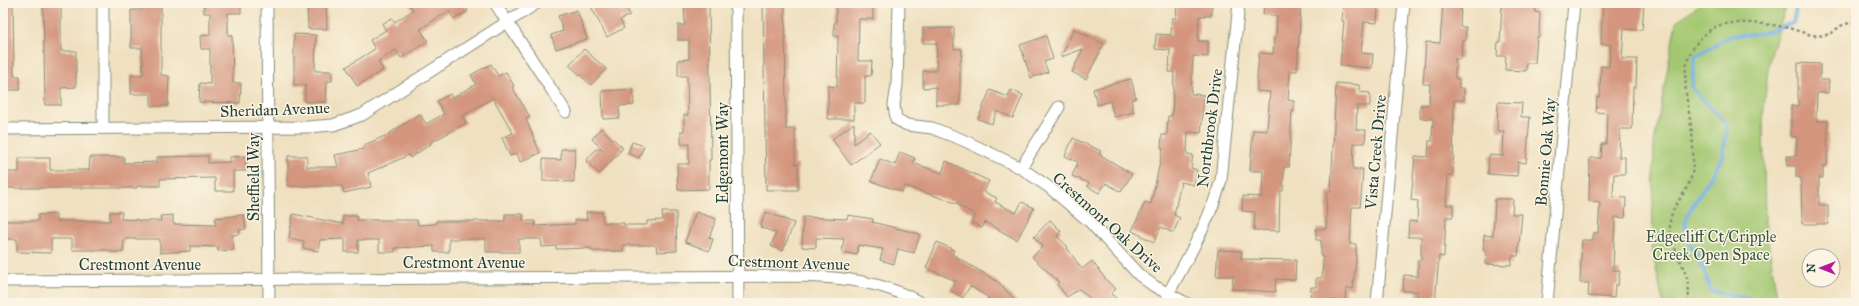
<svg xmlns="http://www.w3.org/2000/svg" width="1859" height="306" font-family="'IM FELL Great Primer',serif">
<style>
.green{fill:#a4c872;stroke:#628253}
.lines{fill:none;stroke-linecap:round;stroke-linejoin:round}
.stream{stroke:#71ade2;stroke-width:4}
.building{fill:#d4967e}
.street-casing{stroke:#878e7a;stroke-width:13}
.path{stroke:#878e7a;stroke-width:2.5;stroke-dasharray:3 3;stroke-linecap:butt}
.street{stroke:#fff;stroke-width:11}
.labels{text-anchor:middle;stroke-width:3;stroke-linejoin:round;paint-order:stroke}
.street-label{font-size:16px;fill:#1f3d34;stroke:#fcf5e5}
.park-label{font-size:16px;fill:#3a5940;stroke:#fcf5e5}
</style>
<rect width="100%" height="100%" fill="#fcf5e5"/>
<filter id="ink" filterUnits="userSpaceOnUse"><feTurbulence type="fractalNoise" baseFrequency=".025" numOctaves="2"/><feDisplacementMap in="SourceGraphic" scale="8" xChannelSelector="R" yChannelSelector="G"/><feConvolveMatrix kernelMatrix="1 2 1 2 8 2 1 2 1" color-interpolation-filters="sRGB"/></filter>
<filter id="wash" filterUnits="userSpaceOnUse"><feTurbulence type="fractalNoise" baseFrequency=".012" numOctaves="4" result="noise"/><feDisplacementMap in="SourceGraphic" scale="16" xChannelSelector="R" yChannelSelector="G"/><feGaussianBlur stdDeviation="0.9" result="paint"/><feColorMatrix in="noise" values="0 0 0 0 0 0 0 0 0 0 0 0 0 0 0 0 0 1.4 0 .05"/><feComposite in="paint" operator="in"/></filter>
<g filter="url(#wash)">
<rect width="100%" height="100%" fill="#efe0bf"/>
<path class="green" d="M1701 3H1787L1769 61 1763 117 1765 222 1778 303H1663L1652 249 1654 143 1676 22Z"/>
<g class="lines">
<path class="stream" d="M1773 303 1711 291 1699 258 1685 236 1686 217 1723 156 1727 125 1692 88 1695 57 1730 36 1764 33 1793 23 1797 3"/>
</g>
<g id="blocks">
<g class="building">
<path d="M3 3H13L14 76H20V90H3Z"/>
<path d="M43 3H61V51H76V87L61 88V105H45Z"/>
<path d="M142 3H161V75L169 76 168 106H151V94H131V75H143L142 48H131V10H142Z"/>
<path d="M204 3H241V13H228V35H232L233 83H241L240 103 199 102 200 83 210 84V49H201L200 36 210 35V13H204Z"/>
<path d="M307 3H326L327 29H308Z"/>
<path d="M408 3H464L468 11 454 19 449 11 420 29 428 41 401 58 396 50 378 61 383 70 357 86 346 67 375 49 370 40 386 30 382 24 392 18 395 22 413 10Z"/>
<path d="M589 3H624L630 15 620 20 624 28 607 37Z"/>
<path d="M684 3H709L711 160H709V189L678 190 677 164H689V144H681V131H684V115H688L687 76H678V60L689 59V40H678V25H685Z"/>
<path d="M763 3H785L786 129H795V164H798V190H766Z"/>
<path d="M836 3 873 4V19H859L858 61H872L871 76H865V103H854V119H828V86L837 87 838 36H834V23H836Z"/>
<path d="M1177 3H1212L1211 16H1199L1198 41H1208V57L1193 56 1192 73 1191 94 1204 95 1203 109 1201 133 1188 132 1187 154 1193 155 1191 168 1197 170 1194 185 1181 182 1174 215 1180 218 1173 233 1161 227 1154 242 1132 231 1145 202 1151 204 1163 148H1161L1162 135H1167L1168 116H1172L1174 72H1169L1170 50 1155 49 1156 34 1171 35 1172 18H1176Z"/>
<path d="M1264 3H1301L1297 71H1290L1288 100 1294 101V112L1292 111 1289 167H1284L1283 191H1280L1279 231 1254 230 1255 212 1242 211 1243 196 1262 197 1263 171H1250L1253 130 1267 131 1270 92 1257 91V77L1259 53 1273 54 1274 38H1276L1277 16 1263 15Z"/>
<path d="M1343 3H1371V8L1378 9 1377 23 1364 22 1361 53 1373 54 1372 68 1340 65 1344 21H1342Z"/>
<path d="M1443 3H1461L1460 27H1466L1465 41 1462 40 1461 59H1455V78L1459 79V88H1464V100H1454L1453 175H1448L1446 205H1453V217H1446L1444 257 1439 256 1435 303H1417V291H1403L1404 275 1418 276V260H1421V237H1408L1409 221 1417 222 1418 201 1411 200 1415 156 1428 157 1429 141H1432L1433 119 1420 118V105H1429L1430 84H1423L1426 42 1440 43Z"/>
<path d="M1502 3H1536L1535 12 1540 13 1539 37H1537L1535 63H1526V71L1505 70 1506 56H1497L1498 42H1500Z"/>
<path d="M1603 3H1644L1642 30 1624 29 1622 59H1637L1636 87H1633L1632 129H1620L1619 157H1625V174H1614L1613 197 1626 198 1625 218 1615 217 1613 270H1620L1618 285H1615L1614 298 1588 296 1589 283H1580L1582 240H1593V233H1598L1600 202 1589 201 1590 158H1601L1602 144H1606L1607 113 1596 112 1597 97H1600L1601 66 1609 67 1611 45 1601 44Z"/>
<path d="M577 10 587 39 556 49 551 35 563 31 558 16Z"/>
<path d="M923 28H954V49H962L961 61H960V105H936V87L923 88V71H936L937 43H923Z"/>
<path d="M1074 29 1104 44 1086 79 1072 72 1083 49 1061 57Z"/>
<path d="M294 34 316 35 315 71H332V81H327L326 102H305V85H294Z"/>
<path d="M1046 36 1053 59 1044 62 1048 72 1031 78 1020 45Z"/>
<path d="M584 49 606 69 591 85 569 65Z"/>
<path d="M1798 63 1820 64V80H1829L1828 93H1817L1816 121H1828L1827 166H1823V178H1819V205H1828V224H1802L1801 178 1796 177V166H1787V156H1796L1797 137 1791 136V106H1798Z"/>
<path d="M491 64 498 76 506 72 514 86 512 87 530 117 526 119 540 153 520 162 517 153 510 156 502 138 513 133 493 98 462 116 466 123 430 143 431 144 410 158 409 155 368 173 371 187 344 193 342 186H288V156H307V167H338L335 155 364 149 362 146 387 135 420 114 426 124 444 114 437 101 450 94 452 98 476 84 471 75Z"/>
<path d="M1131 79 1136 98 1131 100 1134 112 1114 117 1110 101 1097 105 1093 89Z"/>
<path d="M1336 83 1359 85V92L1370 93V106H1357L1356 130H1366L1365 143H1354L1353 169H1363L1362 186 1360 207H1352L1350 244H1356V258L1353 289 1346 288 1345 301 1310 299 1311 287H1316V278H1322L1323 257H1321V240H1316V229H1326L1327 192H1331Z"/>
<path d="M633 89 634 105 619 106 620 118 603 119 602 91Z"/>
<path d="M990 90 1008 97 1011 90 1023 95 1013 118 997 111 992 124 978 119Z"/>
<path d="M1498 102 1522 103 1521 117H1530L1526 163 1518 162 1517 176 1488 174 1489 155 1503 156 1504 131H1497Z"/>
<path d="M854 123V144L870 131 880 143 851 165 832 139Z"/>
<path d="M601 128 623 148 599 174 586 161 596 149 603 150 592 139Z"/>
<path d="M1073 138 1101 151 1099 154 1132 174 1121 192 1106 183 1099 193 1087 186 1089 183 1072 176 1078 162 1065 156Z"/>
<path d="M632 142 644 146 639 158 628 153Z"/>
<path d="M561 149H575L574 182 543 181V159L561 160Z"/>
<path d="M900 152 915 158 913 163 942 173 946 161 989 181 984 192 997 198 995 202 1016 213 1022 202 1034 208 1017 240 985 222 982 228 971 222 975 214 959 206V204L905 186 902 192 871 181 880 159 895 165Z"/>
<path d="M208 156V163L230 162V157L246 156V171H233V191H215V178L160 179V186H137V188H3V172H19V158H50V170H89L90 157H124V163L157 162V157Z"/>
<path d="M1495 199H1513L1512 214H1522L1518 256H1512L1511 265 1485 264 1486 250H1483L1484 235 1493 236Z"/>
<path d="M110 212H122L121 219 139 220V221H161L160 216 173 215V224L216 225 215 218 244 215 246 229 239 230 240 234 232 235 234 250 218 251V247L190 246V251L160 253V239H124L123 252H109V250H72V239H51V253L17 252V239H3V221H38V215L56 214V221H110Z"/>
<path d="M586 212H602L603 223H624V225H647V221L663 220 662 212H676L677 251 657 252 656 245H623V251H591V248L556 249V246L542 247 541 239H519V252H486V239H449V252H434V246L395 248V252H379V240H358V252H345V239L320 240 318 251 303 248 304 241 289 238 293 214 343 224V216H357V220H417L418 225 436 224V221H505V214H523V221H535V226L575 224V220H587Z"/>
<path d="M696 212 716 219 709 238 713 239 709 251 685 242Z"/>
<path d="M766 212 794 223 783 251 771 246 776 233 760 227Z"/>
<path d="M848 215 873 219 872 222 920 234 914 253 898 249 894 264 880 260 883 249 858 245 857 255 842 252 844 239 816 238V248L802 247 803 217 847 219Z"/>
<path d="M1050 220 1061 231 1057 236 1068 247 1067 248 1082 269 1092 261 1107 281 1116 289 1111 294 1122 303H1095L1079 289 1067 297 1057 284 1059 282 1032 257 1043 246 1034 237Z"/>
<path d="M937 242 954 250 952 254 998 282 1018 303H984L989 298 970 286 963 298 950 290 956 281 926 268Z"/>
<path d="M1218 250 1242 251 1241 259 1296 260 1295 280 1276 279 1275 292 1232 289 1233 276H1216Z"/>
</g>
</g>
</g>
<g filter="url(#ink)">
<use href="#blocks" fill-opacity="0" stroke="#878e7a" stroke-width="1"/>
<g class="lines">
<defs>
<g id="street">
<path d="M103 3V128"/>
<path d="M267 3 269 303"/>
<path d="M495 3 566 112"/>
<path d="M736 3 738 303"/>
<path d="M899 3 897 85 894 105 896 119 907 125 932 128 963 140 1021 168 1050 188 1090 222 1139 275 1154 286 1186 303"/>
<path d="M3 129 307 127 333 125 362 115 537 3"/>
<path d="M1021 168 1059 107"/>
<path d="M3 281 798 276C840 277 883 281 921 303"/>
<path d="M1168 294C1188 257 1210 221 1221 180L1239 3"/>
<path d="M1377 303 1404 3"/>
<path d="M1547 303 1574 3"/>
</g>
</defs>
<use href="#street" class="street-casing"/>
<path class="path" d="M1688 303C1693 269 1672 257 1670 228 1668 206 1688 195 1692 174 1694 164 1693 136 1691 126 1687 95 1676 62 1702 37 1708 31 1716 25 1725 24 1742 21 1771 24 1788 28 1801 31 1816 39 1829 34 1833 33 1836 29 1839 27 1843 24 1851 23 1856 21"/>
<use href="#street" class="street"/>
</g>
</g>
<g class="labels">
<g class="street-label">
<text transform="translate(275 109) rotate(-2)" y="6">Sheridan Avenue</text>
<text transform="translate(1209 128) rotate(-83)" y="6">Northbrook Drive</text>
<text transform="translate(1375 152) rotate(-85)" y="6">Vista Creek Drive</text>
<text transform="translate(1545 152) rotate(-85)" y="6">Bonnie Oak Way</text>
<text transform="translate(722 153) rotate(-90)" y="6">Edgemont Way</text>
<text transform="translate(253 177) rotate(-90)" y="6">Sheffield Way</text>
<text transform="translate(1108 222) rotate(42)" y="6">Crestmont Oak Drive</text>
<text x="464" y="268">Crestmont Avenue</text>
<text transform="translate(789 262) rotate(2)" y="6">Crestmont Avenue</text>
<text x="140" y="270">Crestmont Avenue</text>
</g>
<g class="park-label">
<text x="1711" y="242">Edgecliff Ct/Cripple<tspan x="1711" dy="18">Creek Open Space</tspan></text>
</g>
</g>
<rect width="1859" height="306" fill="none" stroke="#fcf5e5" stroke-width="16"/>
<g transform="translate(1821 268) rotate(270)"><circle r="19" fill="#fcf5e5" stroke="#a4ab9e"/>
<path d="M0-3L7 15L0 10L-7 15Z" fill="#b5179e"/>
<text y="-6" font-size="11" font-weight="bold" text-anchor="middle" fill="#1f3d34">N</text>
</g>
</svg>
